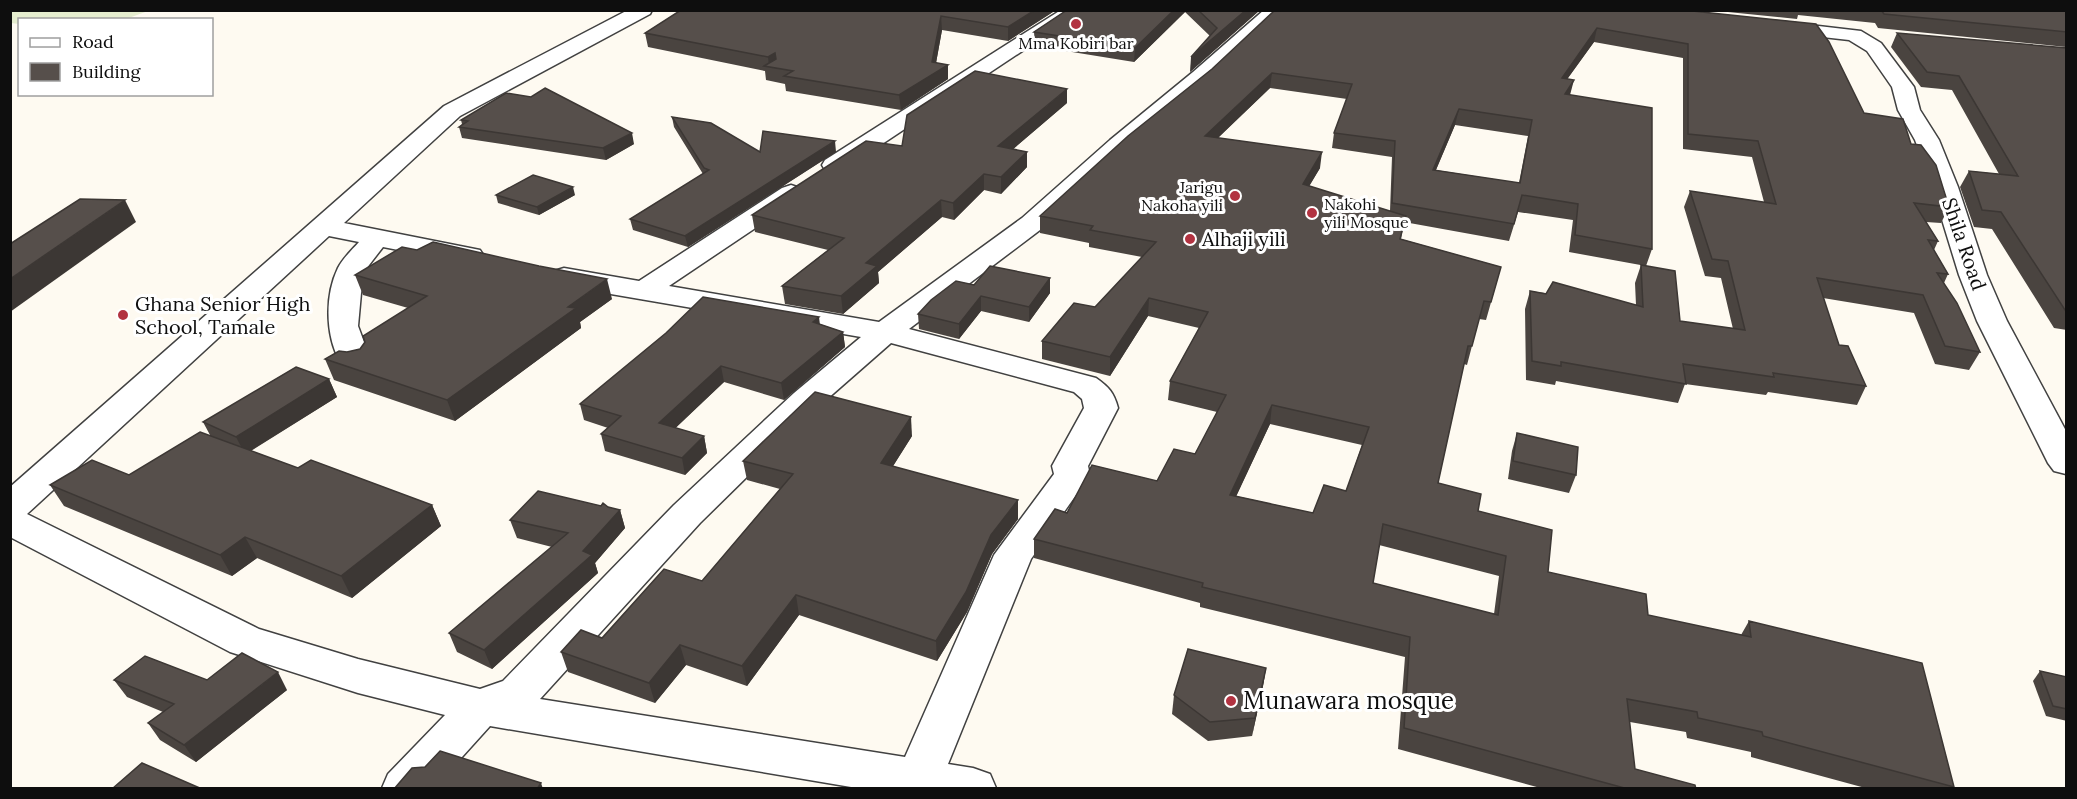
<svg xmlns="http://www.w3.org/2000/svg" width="2077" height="799" font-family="Lora,serif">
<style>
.pitch{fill:#e5edce}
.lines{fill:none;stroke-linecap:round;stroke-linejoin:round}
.street-casing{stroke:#414141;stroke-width:3}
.street{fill:#fff;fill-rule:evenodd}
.wall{fill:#4a4440;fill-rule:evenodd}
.shaded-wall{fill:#3c3734}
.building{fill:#564f4b;stroke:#3c3734;stroke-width:1.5;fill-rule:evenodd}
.poi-dot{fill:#b23341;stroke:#fff;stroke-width:2}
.labels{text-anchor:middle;stroke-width:6;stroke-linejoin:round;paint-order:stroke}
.far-poi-label{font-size:16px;fill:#0e0e0e;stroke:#fff}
.poi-label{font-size:20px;fill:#0e0e0e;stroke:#fff;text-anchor:start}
.street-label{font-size:20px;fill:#0e0e0e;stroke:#fff}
.near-poi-label{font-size:24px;fill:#0e0e0e;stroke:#fff;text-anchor:start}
</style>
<rect width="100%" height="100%" fill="#fefaf1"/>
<path class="pitch" d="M11 10H148V11L126 19 20 20 19 24 11 23Z"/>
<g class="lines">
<defs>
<g id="street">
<path d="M628 10H652L650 14 460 116 344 223 470 248 480 250 484 256 480 262 470 264 383 247 366 269 361 293 358 326 371 361 366 368 355 370 344 368C325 341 324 297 338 268 343 258 352 250 359 242L329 236 27 514 259 629 358 659 480 689 503 681 674 505 794 393 861 337 564 286 554 283 550 277 554 271 564 268 639 281 782 188 791 185 800 188 804 193 800 198 669 286 879 322 1022 218 1110 140 1193 72 1264 10H1285L1209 82 1126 150 1040 230 909 329 1096 378C1109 387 1114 393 1118 408L1088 466 1090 475 1031 559 948 764 973 768 990 774 996 788H857L490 726 434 788H382L388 774 445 715 358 693 230 652 10 537V487L444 106ZM891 343 1074 392 1082 399 1084 408 1052 466 1054 474 994 555 905 757 540 699 700 523 818 407Z"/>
<path d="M1061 10H1084L843 170 834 172 825 170 822 165 825 160Z"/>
<path d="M1776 21 1861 31 1881 43 1914 87 1920 110 1939 140 1958 187 1987 275 2007 321 2066 431V474L2054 471 2048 463 1977 321 1959 275 1932 187 1915 140 1898 110 1892 87 1867 51 1849 40 1769 31 1766 27 1769 23Z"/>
</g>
</defs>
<use href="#street" class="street-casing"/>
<use href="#street" class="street"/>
</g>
<g class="wall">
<path d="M1056 10 1008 41 942 30 936 63 948 65V79L901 110 786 91 785 84 766 80 765 71 648 47 645 33Z"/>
<path d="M1067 10H1260L1190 72 1210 36 1185 12 1134 62 1035 46 1034 32Z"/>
<path d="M1683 10 1864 113 1911 144 1949 207 1941 223 1926 222 1938 241 1934 250 1948 274 1944 283 1980 352 1969 370 1935 364 1914 313 1823 298 1839 345 1866 386 1857 405 1768 392 1766 395 1685 384 1678 403 1556 381 1555 385 1526 380 1525 309 1530 291 1636 305 1635 283 1641 265 1680 321 1733 329 1721 278 1705 276 1684 207 1690 191 1764 202 1752 157 1683 149V58L1594 42 1567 79 1570 95 1652 249 1646 266 1569 252 1573 220 1518 212 1509 241 1404 222 1401 239 1501 267 1486 320 1479 319 1467 365 1464 364 1438 483 1478 511 1548 572 1648 615 1741 635 1749 621 1954 787 1953 789H1869L1751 757V752L1687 738 1686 732 1630 722 1628 789H1544L1398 749 1405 657 1200 607V603L1034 558V539L1067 513 1157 481 1195 454 1217 412 1168 400 1170 381 1199 328 1148 316 1110 376 1042 359V341L1095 307 1142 257 1089 247V243L1040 233V216L1212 69ZM1270 88 1347 99 1334 133 1332 148 1392 157 1390 211 1309 186 1320 168 1218 138ZM1455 125 1528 136 1519 183 1436 170ZM1270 424 1362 445 1346 491 1313 513 1236 496ZM1379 545 1499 576 1494 614 1373 583Z"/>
<path d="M1708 10H2067V330L2054 328 1992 229 1974 227 1960 187 1969 171 1999 174 1952 90 1921 87 1891 47 1897 33 2066 48V47L1878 28 1875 23 1798 15 1797 19Z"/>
<path d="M1067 103 1013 149 1027 152V167L1001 194 984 190 954 220 942 217 878 272 879 283 843 314 785 304 782 286 828 250 755 232 752 215 902 146Z"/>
<path d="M672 117 760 152H836L688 247 633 230 630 219 703 174 674 127Z"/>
<path d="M461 120 634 144 606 160 462 138 459 127 462 124Z"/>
<path d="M496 195H575L539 215 498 203Z"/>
<path d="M355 275 612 299 580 322 581 328 455 421 334 380 325 359 347 352 360 349 408 308 363 295Z"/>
<path d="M1050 278V293L1029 322 981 311 959 339 919 329 918 314 974 285Z"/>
<path d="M820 324 843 332 845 347 784 400 724 382 675 428 704 436 707 453 685 475 605 451 601 434 608 428 584 420 580 404Z"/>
<path d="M329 379 337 397 251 451 298 468 432 505 441 526 352 598 257 558 232 576 64 506 50 485 129 475 210 435 203 422Z"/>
<path d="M1517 433 1576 475 1569 493 1508 479 1512 451Z"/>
<path d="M912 436 893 466 1018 519 992 554 967 612 937 661 799 615 747 686 686 665 655 703 568 672 561 652 602 638 702 581 780 489 747 480 743 461Z"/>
<path d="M601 506 620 510 625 528 595 563 598 573 492 669 457 652 449 633 552 547 517 538 510 520Z"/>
<path d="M1266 668 1263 686 1252 736 1208 741 1172 714 1174 695Z"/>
<path d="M2040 671 2067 677V721L2046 716 2033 681Z"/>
<path d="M114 680H207L287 690 196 762 160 740 148 723 163 712 127 697Z"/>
</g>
<g class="shaded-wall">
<path d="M1035 10H1056L1008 41V27Z"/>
<path d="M1174 10H1185V12L1134 62 1135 48Z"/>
<path d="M1246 10H1260L1190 72 1191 57Z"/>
<path d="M941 16 942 30 934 74 948 65V79L901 110 899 95 932 62Z"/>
<path d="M1597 28 1594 42 1558 92 1562 78Z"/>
<path d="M775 53 777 67H769L768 57Z"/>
<path d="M1272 73 1270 88 1204 151 1205 136Z"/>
<path d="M1574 80 1570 95 1565 94Z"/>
<path d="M1067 89V103L998 162V146Z"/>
<path d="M1459 109 1455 125 1429 186 1433 170Z"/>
<path d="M632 133 634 144 606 160 603 148Z"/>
<path d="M835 141 836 152 688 247 685 236Z"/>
<path d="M1027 152V167L1001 194V177Z"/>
<path d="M1322 152 1320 168 1301 200 1303 184Z"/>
<path d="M984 174V190L954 220 953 203Z"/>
<path d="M573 187 575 195 539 215 537 207Z"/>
<path d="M125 200 136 222 10 312V279Z"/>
<path d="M941 200 942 217 878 272 879 283 843 314 841 296 866 263Z"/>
<path d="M1050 278V293L1029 322V307Z"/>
<path d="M607 279 612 299 580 322 581 328 455 421 447 400 568 307Z"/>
<path d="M981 296V311L959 339V324Z"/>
<path d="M1149 298 1148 316 1110 376V357Z"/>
<path d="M819 317 821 333 813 322Z"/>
<path d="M843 332 845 347 784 400 781 383Z"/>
<path d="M721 366 724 382 663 440 659 423Z"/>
<path d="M329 379 337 397 245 454 236 437Z"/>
<path d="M1272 405 1270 424 1228 514 1230 495Z"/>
<path d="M911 417 912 436 883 482 881 463Z"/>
<path d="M704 436 707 453 685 475 682 458Z"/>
<path d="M1018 500V519L992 554 967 612 937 661 936 641 991 535Z"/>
<path d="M432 505 441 526 352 598 341 576Z"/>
<path d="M620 510 625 528 595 563 598 573 492 669 484 650 583 551Z"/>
<path d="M245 537 257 558 232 576 220 555Z"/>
<path d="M796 595 799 615 747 686 742 666Z"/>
<path d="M680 645 686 665 655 703 649 683Z"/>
<path d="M1266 668 1263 686 1252 736 1255 718Z"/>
<path d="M278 672 287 690 196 762 184 745Z"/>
<path d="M541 783 543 789H537Z"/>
</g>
<g class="building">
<path d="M681 10H1035L1008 27 941 16 932 62 948 65 899 95 784 76 793 71 764 66 776 59 775 53 768 57 645 33Z"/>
<path d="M1067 10H1174L1135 48 1034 32Z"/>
<path d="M1198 10H1246L1191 57 1217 28Z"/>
<path d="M1275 10H1683L1816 24 1829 42 1864 113 1903 119 1911 144 1921 145 1936 165 1949 207 1914 203 1938 241 1928 240 1948 274 1937 273 1957 303 1980 352 1945 346 1923 295 1817 278 1839 345 1848 346 1866 386 1773 373 1774 377 1683 364 1686 384 1561 362V366L1532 361 1530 291 1546 294 1553 282 1643 307 1641 265 1675 271 1680 321 1745 330 1728 261 1712 259 1690 191 1776 204 1758 141 1688 134V44L1597 28 1562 78 1574 80 1565 94 1652 108V249L1575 235 1578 204 1522 195 1514 224 1392 203 1395 141 1334 133 1352 84 1272 73 1205 136 1322 152 1303 184 1406 216 1400 239 1501 267 1491 302 1484 301 1472 346H1468L1438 483 1481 494 1478 511 1552 530 1548 572 1646 594 1648 615 1751 637 1749 621 1922 663 1954 787 1763 736 1762 732 1698 718 1697 712 1627 699 1635 769 1695 785 1696 789H1628L1404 728 1410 637 1202 587 1203 583 1034 539 1055 509 1067 513 1092 465 1157 481 1174 449 1195 454 1226 395 1170 381 1208 312 1149 298 1110 357 1042 341 1074 303 1095 307 1156 242 1090 230 1093 226 1040 216 1128 136 1212 69ZM1459 109 1532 120 1520 183 1433 170ZM1272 405 1369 427 1346 491 1324 485 1313 513 1230 495ZM1383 524 1506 556 1498 615 1373 583Z"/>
<path d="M1881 10H2067V32L1884 14Z"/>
<path d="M1897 33 2067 48V311L2065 310 2001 212 1982 210 1969 171 2018 176 1959 76 1927 72Z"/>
<path d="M975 71 1067 89 998 146 1027 152 1001 177 984 174 953 203 941 200 866 263 877 266 841 296 782 286 844 238 752 215 866 141 902 146 907 115Z"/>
<path d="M545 88 632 133 603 148 459 127 468 121 461 120 506 93 531 97Z"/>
<path d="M672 117 711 123 760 152 763 131 835 141 685 236 630 219 709 170 704 168Z"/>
<path d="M533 175 573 187 537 207 496 195Z"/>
<path d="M80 199 125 200 10 279V244Z"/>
<path d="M433 242 539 266 607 279 568 307 576 308 447 400 325 359 339 351 347 352 360 349 365 342 363 336 427 296 355 275 402 247 417 250Z"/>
<path d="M990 266 1050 278 1029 307 981 296 959 324 918 314 931 300 956 281 974 285Z"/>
<path d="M703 297 819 317 813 322 843 332 781 383 721 366 659 423 704 436 682 458 601 434 621 416 580 404 666 333Z"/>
<path d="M296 367 329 379 236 437 203 422Z"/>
<path d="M815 392 911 417 881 463 1018 500 991 535 966 592 936 641 796 595 742 666 680 645 649 683 561 652 581 630 602 638 664 569 702 581 793 474 743 461Z"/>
<path d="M200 432 298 468 311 460 432 505 341 576 245 537 220 555 50 485 92 460 129 475Z"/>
<path d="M1517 433 1578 447 1576 475 1513 461Z"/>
<path d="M538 491 601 506 603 503 608 507 620 510 583 551 592 555 484 650 449 633 568 533 510 520Z"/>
<path d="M1188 649 1266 668 1255 718 1210 722 1174 695Z"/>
<path d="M242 653 278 672 184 745 148 723 174 704 114 680 145 656 207 680Z"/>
<path d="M2040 671 2067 677V709L2053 706Z"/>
<path d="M440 751 541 783 537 789H394L412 768 425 767Z"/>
<path d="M142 763 202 789H112Z"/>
</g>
<g class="poi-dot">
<circle cx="1076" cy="24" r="6"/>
<circle cx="1235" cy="196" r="6"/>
<circle cx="1312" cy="213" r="6"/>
<circle cx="1190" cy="239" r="6"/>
<circle cx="123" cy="315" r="6"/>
<circle cx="1231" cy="701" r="6"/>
</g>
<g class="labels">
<g class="far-poi-label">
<text x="1076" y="49">Mma Kobiri bar</text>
<text x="1223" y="193" text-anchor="end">Jarigu<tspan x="1223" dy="18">Nakoha yili</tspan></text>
<text x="1324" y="210" text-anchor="start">Nakohi<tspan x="1324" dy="18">yili Mosque</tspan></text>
</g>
<g class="poi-label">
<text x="1202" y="246">Alhaji yili</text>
<text x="135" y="311">Ghana Senior High<tspan x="135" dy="23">School, Tamale</tspan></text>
</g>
<g class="street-label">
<text transform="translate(1964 244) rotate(71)" y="7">Shila Road</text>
</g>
<g class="near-poi-label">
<text x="1243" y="709">Munawara mosque</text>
</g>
</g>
<rect width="2077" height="799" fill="none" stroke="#0e0e0e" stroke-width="24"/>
<rect x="18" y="18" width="195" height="78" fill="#ffffff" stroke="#9f9f9f" stroke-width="1.5"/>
<rect x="30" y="38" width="30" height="9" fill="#ffffff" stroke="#9f9f9f" stroke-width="1.5"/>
<text x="72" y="48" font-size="18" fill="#0e0e0e">Road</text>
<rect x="30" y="63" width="30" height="18" fill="#564f4b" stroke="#9f9f9f" stroke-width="1.5"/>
<text x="72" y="78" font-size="18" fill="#0e0e0e">Building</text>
</svg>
